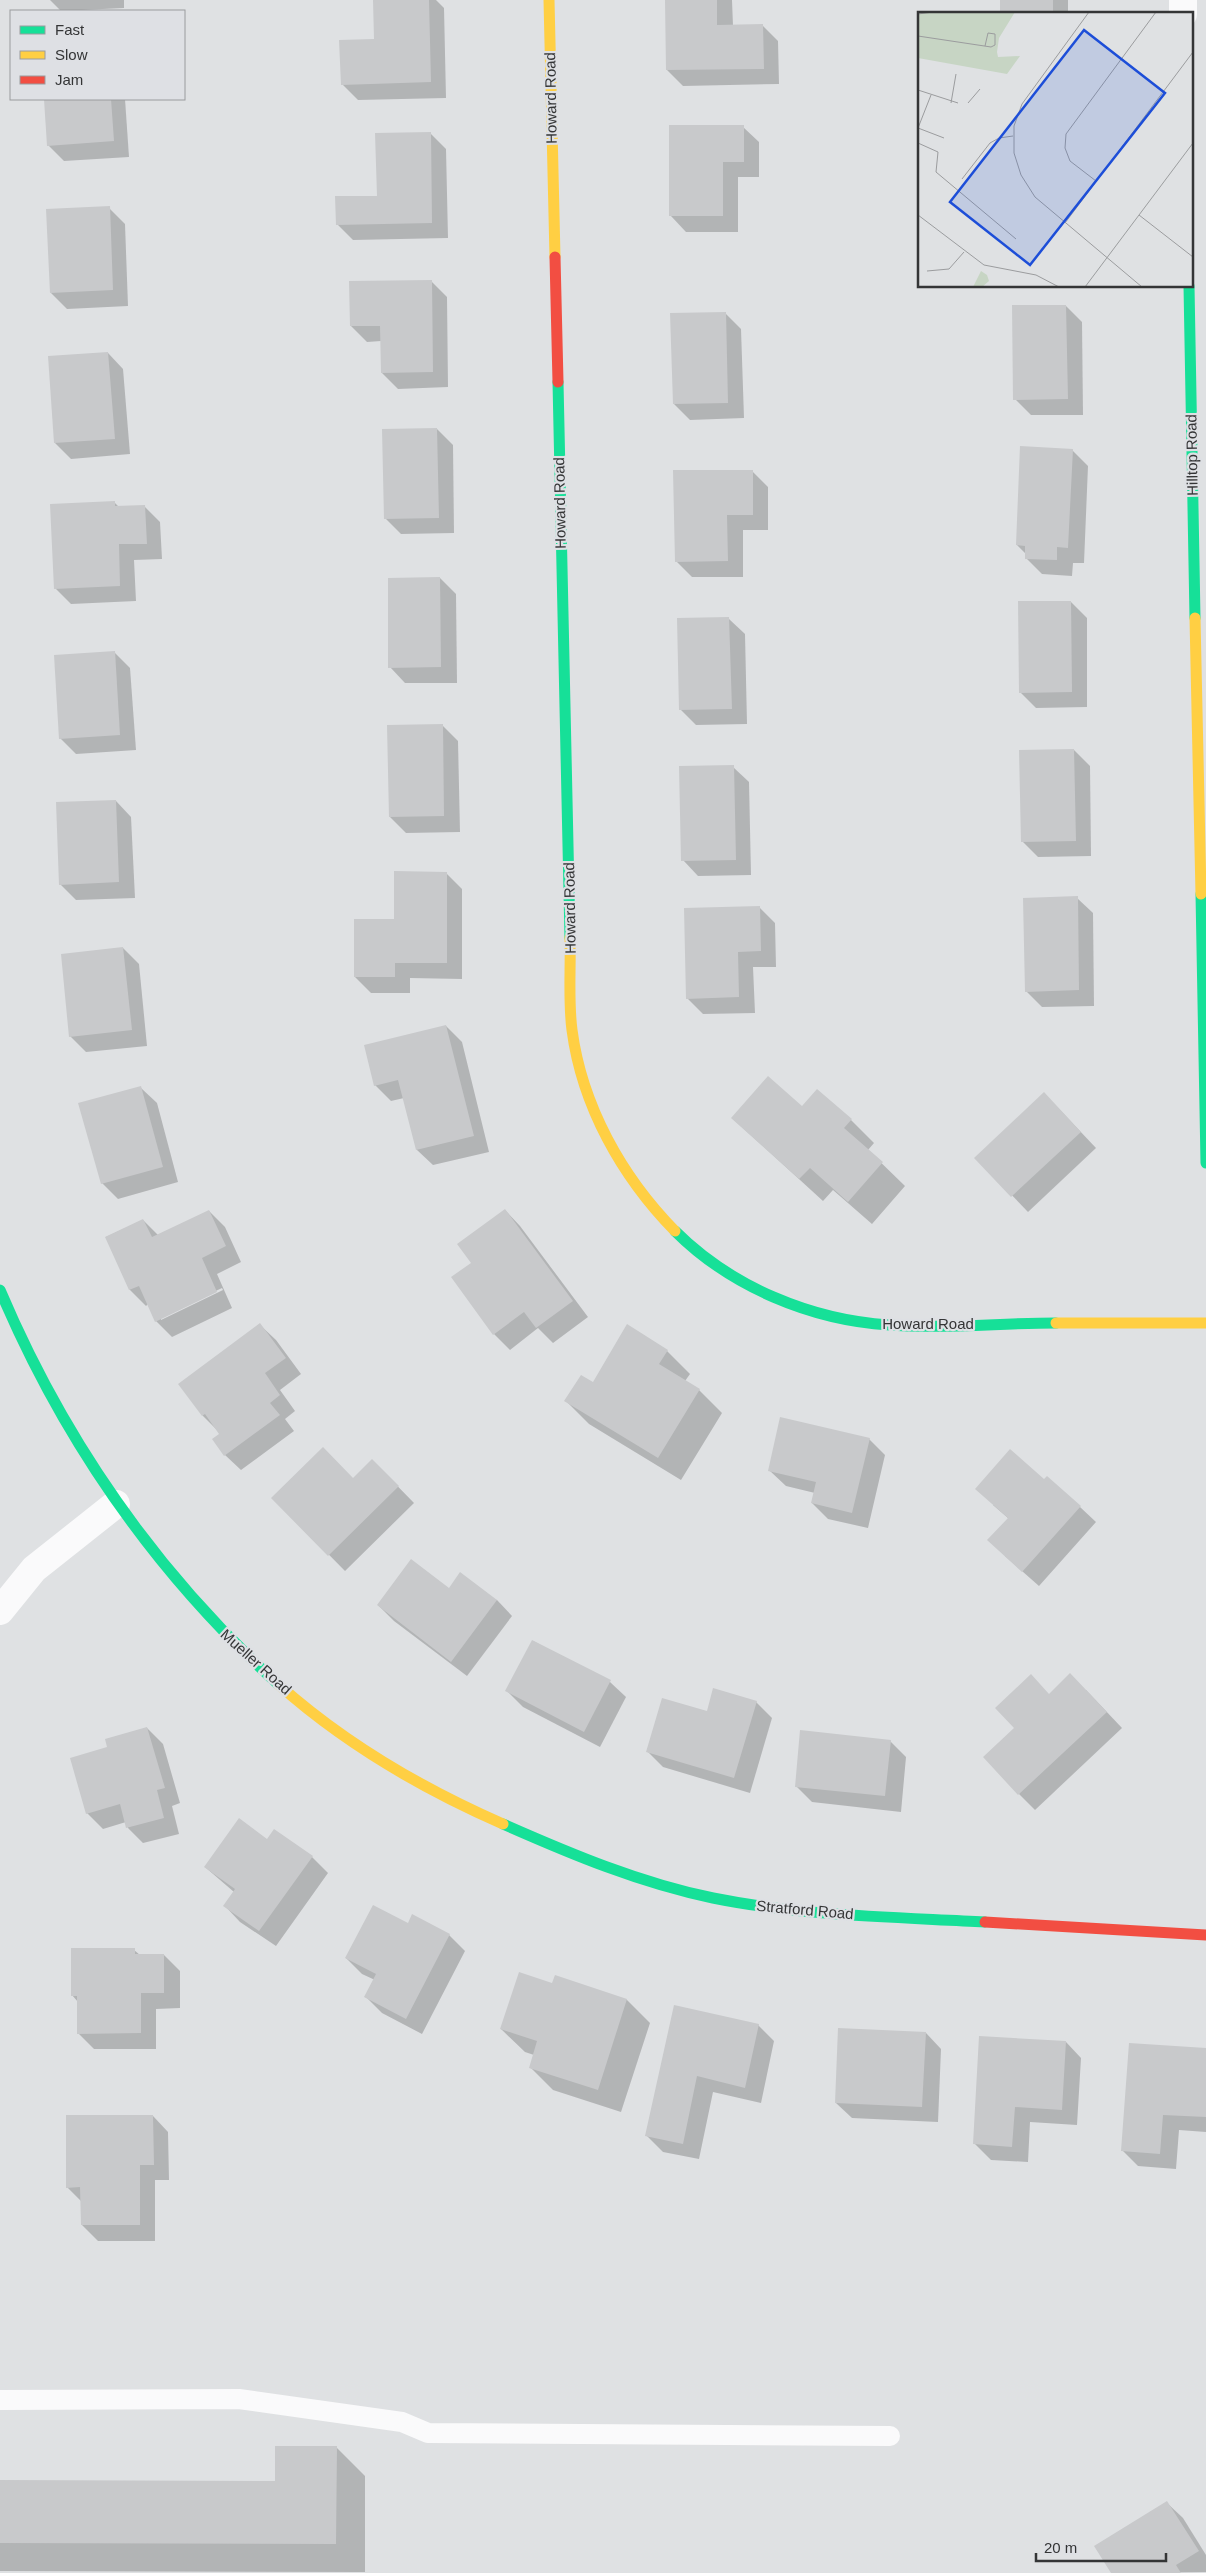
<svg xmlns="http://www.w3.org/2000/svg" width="1206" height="2573" font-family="Helvetica,sans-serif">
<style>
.shadow{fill:#0003;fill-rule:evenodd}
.building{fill:#c8c9cb}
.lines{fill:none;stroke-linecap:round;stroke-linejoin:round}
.lane{stroke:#fafafb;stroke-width:20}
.street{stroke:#fafafb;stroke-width:28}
.fast{stroke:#16e098;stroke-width:11}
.slow{stroke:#ffcf43;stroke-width:11}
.jam{stroke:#f24e42;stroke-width:11}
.labels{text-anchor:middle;stroke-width:4.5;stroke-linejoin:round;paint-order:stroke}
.street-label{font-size:15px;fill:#343536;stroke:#dee0e4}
.inset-road{fill:none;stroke:#9b9c9e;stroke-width:1}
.view{fill:#1d4ed8;fill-opacity:0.15;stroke:#1d4ed8;stroke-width:2.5}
.inset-edge{fill:none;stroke:#343536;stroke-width:2.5}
</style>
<rect width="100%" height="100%" fill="#dfe1e3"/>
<g class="shadow">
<path d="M50 0H124V8L61 11Z"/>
<path d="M374 0H436L444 8 446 98 358 100 342 84 375 41Z"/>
<path d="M666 0H732L733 26 762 25 778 41 779 84 683 86 667 70Z"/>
<rect x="1001" y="0" width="67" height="14"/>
<path d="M45 99H125L129 157 64 161 48 145Z"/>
<path d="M743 127 759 142V177H738V232H686L671 216Z"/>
<path d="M430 133 446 149 448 238 353 240 337 224 378 197Z"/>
<path d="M109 208 125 224 128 306 67 309 51 293Z"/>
<path d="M431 281 447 297 448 387 398 389 382 373 381 341 367 342 351 326Z"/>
<path d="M1066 306 1082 322 1083 415H1031L1015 399Z"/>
<path d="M725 313 741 329 744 418 690 420 674 404Z"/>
<path d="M108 353 123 369 130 454 71 459 55 443Z"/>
<path d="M437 429 453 445 454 533 401 534 385 518Z"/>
<path d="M1072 450 1088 466 1084 563H1073L1072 576 1042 574 1026 558V554L1017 545Z"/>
<path d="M752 471 768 487V530H743V577H692L676 561Z"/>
<path d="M114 502 119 507 144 506 160 522 162 559 134 560 136 601 71 604 55 588Z"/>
<path d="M440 578 456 594 457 683H405L390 667Z"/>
<path d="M1071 602 1087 618V707L1036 708 1020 692Z"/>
<path d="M729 619 745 634 747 724 696 725 680 709Z"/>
<path d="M114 652 130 668 136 750 76 754 60 738Z"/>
<path d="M442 725 458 741 460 832 406 833 390 817Z"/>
<path d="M1074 750 1090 766 1091 856 1038 857 1022 841Z"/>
<path d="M733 767 749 782 751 875 698 876 683 860Z"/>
<path d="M116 801 131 817 135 898 76 900 60 884Z"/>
<path d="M446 873 462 889V979L410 978V993H371L355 977 395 920Z"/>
<path d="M1077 898 1093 913 1094 1006 1042 1007 1026 991Z"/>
<path d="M759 907 775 923 776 967H753L755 1013 703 1014 687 998Z"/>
<path d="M123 948 139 964 147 1046 86 1052 70 1036Z"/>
<path d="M446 1026 462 1042 489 1152 433 1165 417 1150 404 1098 391 1101 375 1085Z"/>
<path d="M141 1088 157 1103 178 1182 118 1199 102 1183Z"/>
<path d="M802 1108 851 1120 874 1143 868 1150 905 1186 872 1224 833 1190 823 1201 732 1118Z"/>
<path d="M1060 1110 1096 1148 1028 1212 976 1158Z"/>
<path d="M505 1210 520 1226 588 1317 553 1343 538 1328 510 1350 494 1334 472 1263Z"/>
<path d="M209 1211 225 1227 241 1262 217 1274 232 1308 172 1337 156 1321 148 1304 146 1306 130 1290 106 1237 143 1220 158 1235ZM222 1288 223 1290 161 1320V1317Z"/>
<path d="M260 1325 276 1340 301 1374 280 1390 295 1411 285 1419 294 1431 241 1470 225 1455 221 1434 203 1416 180 1384Z"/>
<path d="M667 1351 690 1374 685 1381 699 1390 722 1413 681 1480 589 1424 566 1401 593 1384Z"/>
<path d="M869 1439 885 1455 868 1528 828 1519 812 1503 815 1493 786 1486 770 1471Z"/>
<path d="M372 1460 414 1503 345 1571 273 1498 353 1480Z"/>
<path d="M993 1505 1080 1507 1096 1522 1039 1586 1005 1556 1008 1518Z"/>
<path d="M449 1590 497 1600 512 1616 467 1676 394 1621 378 1605Z"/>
<path d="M533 1641 610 1682 626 1697 600 1747 523 1707 507 1691Z"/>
<path d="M1086 1690 1122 1728 1035 1810 1019 1794 1049 1695Z"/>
<path d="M756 1702 772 1718 750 1793 663 1767 647 1751 708 1713Z"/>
<path d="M147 1728 163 1744 180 1803 172 1806 179 1834 143 1843 128 1828 126 1822 103 1829 87 1813 109 1748Z"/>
<path d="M890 1741 906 1757 901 1812 812 1802 796 1786Z"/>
<path d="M268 1840 312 1857 328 1873 276 1946 240 1922 225 1906 234 1892 205 1867Z"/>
<path d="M449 1935 465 1951 422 2034 382 2013 366 1997 375 1980 362 1974 346 1958Z"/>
<path d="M134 1950 140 1955H164L180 1971V2008L156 2009V2049H94L78 2033V2002L72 1995Z"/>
<path d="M555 1977 627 2000 650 2023 621 2112 553 2090 530 2067 534 2055 525 2052 501 2029 553 1984Z"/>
<path d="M675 2007 758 2025 774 2041 761 2103 713 2092 699 2159 663 2152 647 2136Z"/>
<path d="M926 2033 941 2049 938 2122 852 2118 836 2103Z"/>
<path d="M1066 2042 1081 2058 1077 2125 1030 2122 1028 2162 991 2160 975 2144Z"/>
<path d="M1206 2049V2132L1179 2130 1176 2169 1138 2166 1122 2150Z"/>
<path d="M153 2116 168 2132 169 2180H155V2241H98L82 2225V2202L67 2187Z"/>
<path d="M336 2447 365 2476V2572L0 2571V2482H276Z"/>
<path d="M1167 2503 1183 2518 1206 2555V2572L1113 2573Z"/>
</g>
<g class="building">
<path d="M373 0H429L431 82 341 85 339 40 374 39Z"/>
<path d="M665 0H717V25L763 24 764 69 666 70Z"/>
<rect x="1000" y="0" width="53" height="14"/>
<path d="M44 99H111L114 141 47 146Z"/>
<path d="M669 125H744V162H723V216H669Z"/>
<path d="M431 132 432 223 336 225 335 196H377L375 133Z"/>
<path d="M110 206 113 290 50 293 46 209Z"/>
<path d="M432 280 433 372 381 373 380 326H350L349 281Z"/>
<path d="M1012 305H1066L1068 399 1013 400Z"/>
<path d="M726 312 728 403 673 404 670 313Z"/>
<path d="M108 352 115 439 54 443 48 356Z"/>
<path d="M437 428 439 518 384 519 382 429Z"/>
<path d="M1020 446 1073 449 1068 548 1057 547V560L1025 559V546L1016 545Z"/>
<path d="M673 470H753V515H727L728 561 675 562Z"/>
<path d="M115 501V506L145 505 147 544H119L120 586 54 589 50 504Z"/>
<path d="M440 577 441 667 388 668V578Z"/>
<path d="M1018 601H1071L1072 692 1019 693Z"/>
<path d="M729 617 732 709 679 710 677 618Z"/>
<path d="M115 651 120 735 59 739 54 655Z"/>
<path d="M443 724 444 816 389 817 387 725Z"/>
<path d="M1074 749 1076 841 1021 842 1019 750Z"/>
<path d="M734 765 736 860 681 861 679 766Z"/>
<path d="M116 800 119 882 59 885 56 802Z"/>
<path d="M394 871 447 872V963H395V977H354V919H394Z"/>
<path d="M1078 896 1079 990 1025 992 1023 898Z"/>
<path d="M760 906 761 951 738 952 739 997 686 999 684 908Z"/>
<path d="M123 947 132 1030 69 1037 61 954Z"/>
<path d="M446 1025 474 1136 416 1150 398 1080 374 1086 364 1045Z"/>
<path d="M768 1076 802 1106 817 1089 852 1119 844 1128 883 1162 848 1202 810 1168 799 1179 731 1118Z"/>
<path d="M141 1086 163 1167 101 1184 78 1103Z"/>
<path d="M1044 1092 1081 1132 1011 1197 974 1158Z"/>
<path d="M505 1209 573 1301 536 1328 524 1312 493 1335 451 1277 471 1263 457 1244Z"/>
<path d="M209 1210 226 1246 202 1258 217 1292 155 1322 139 1286 129 1290 105 1237 143 1219 152 1237Z"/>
<path d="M260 1323 286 1358 265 1373 280 1395 270 1403 280 1415 224 1456 212 1439 219 1434 205 1414 202 1416 178 1384Z"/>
<path d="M627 1324 668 1350 659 1364 700 1389 658 1458 564 1401 581 1375 593 1382Z"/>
<path d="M780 1417 870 1438 852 1513 811 1503 816 1482 768 1471Z"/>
<path d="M323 1447 353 1478 372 1459 399 1486 328 1556 271 1498Z"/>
<path d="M1010 1449 1044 1479 1047 1476 1081 1506 1022 1572 987 1540 1008 1518 975 1489Z"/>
<path d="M411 1559 449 1588 460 1572 497 1600 451 1662 377 1605Z"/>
<path d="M532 1640 611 1680 584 1732 505 1691Z"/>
<path d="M1070 1673 1107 1712 1018 1795 983 1757 1014 1728 995 1708 1031 1674 1049 1694Z"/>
<path d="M713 1688 757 1701 734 1778 646 1752 662 1698 707 1711Z"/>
<path d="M147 1727 165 1788 157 1790 164 1818 126 1828 120 1804 86 1814 70 1758 107 1747 105 1739Z"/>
<path d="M800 1730 891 1740 885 1796 795 1787Z"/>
<path d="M239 1818 267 1839 274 1829 313 1856 259 1931 223 1906 235 1889 204 1867Z"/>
<path d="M373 1905 408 1923 412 1914 450 1934 406 2019 364 1997 376 1974 345 1958Z"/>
<path d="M71 1948H135V1954H164V1993H141V2033L77 2034V1996H71Z"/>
<path d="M519 1972 552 1983 555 1975 627 1999 598 2090 529 2068 537 2041 500 2029Z"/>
<path d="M674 2005 759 2024 745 2088 697 2076 683 2144 645 2136Z"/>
<path d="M838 2028 926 2032 922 2107 835 2103Z"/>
<path d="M979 2036 1066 2041 1062 2110 1015 2107 1012 2147 973 2144Z"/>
<path d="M1129 2043 1206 2048V2117L1163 2115 1160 2154 1121 2151Z"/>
<path d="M66 2115H153L154 2165H140V2225H81L80 2187 66 2188Z"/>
<path d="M275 2446H337L336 2544 0 2543V2480L275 2481Z"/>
<path d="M1167 2501 1199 2551 1176 2565 1181 2573H1111L1094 2546Z"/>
</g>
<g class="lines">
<path class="lane" d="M0 2400 239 2399 402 2422 428 2433 890 2436"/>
<g class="street">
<path d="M1183 0V14"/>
<path d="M0 1611 34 1569 116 1504"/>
</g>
<g class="fast">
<path d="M1189 286 1195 618"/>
<path d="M558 382 570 938"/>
<path d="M1201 894 1206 1163"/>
<path d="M675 1231C731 1287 811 1320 889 1325 944 1329 1001 1323 1056 1323"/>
<path d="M0 1290C64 1441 157 1574 278 1684"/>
<path d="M503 1824C571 1854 640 1883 713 1898 802 1916 894 1917 985 1922"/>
</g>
<g class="slow">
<path d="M549 0 555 257"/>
<path d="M1195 618 1201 894"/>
<path d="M570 938C571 968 568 1000 572 1030 582 1106 622 1177 675 1231"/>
<path d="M1056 1323H1206"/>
<path d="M278 1684C343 1742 423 1789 503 1824"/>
</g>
<g class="jam">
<path d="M555 257 558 382"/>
<path d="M985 1922 1206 1935"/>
</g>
</g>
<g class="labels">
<g class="street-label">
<text transform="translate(551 98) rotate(-91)" y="5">Howard Road</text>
<text transform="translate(1192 455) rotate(-91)" y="5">Hilltop Road</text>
<text transform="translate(560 503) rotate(-91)" y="5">Howard Road</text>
<text transform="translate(570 908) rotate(-91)" y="5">Howard Road</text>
<text x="928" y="1329">Howard Road</text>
<text transform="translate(256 1662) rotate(42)" y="5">Mueller Road</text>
<text transform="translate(805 1910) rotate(5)" y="5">Stratford Road</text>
</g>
</g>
<g transform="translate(918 12)">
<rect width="275" height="275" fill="#dfe1e3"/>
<path d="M0 0H97L81 26 79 40 80 45 102 44 89 62 0 46ZM63 259 69 263 71 269 64 275H55Z" fill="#c7d5c4"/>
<path class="inset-road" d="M171 0 104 92 96 114V141L103 163 117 185 224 275M0 2 15 0M0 24 73 35 77 33V22L70 21 67 34M0 78 40 91M13 83 0 116 26 126M33 91 38 62M50 91 62 77M0 131 20 140 18 160 98 227M44 167 72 131 81 126 95 124M178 169 152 149 147 136 148 122 238 0M0 203 66 253 118 263 141 275M221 203 275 245M147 211 275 40M9 259 31 257 46 240M167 275 275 131"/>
<path class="view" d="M166 18 247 81 112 253 32 190Z"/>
<rect width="275" height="275" class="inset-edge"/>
</g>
<rect x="10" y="10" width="175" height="90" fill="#dee0e4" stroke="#9a9c9e"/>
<rect x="20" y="26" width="25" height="8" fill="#16e098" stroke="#9a9c9e"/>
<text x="55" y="35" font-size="15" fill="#343536">Fast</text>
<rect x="20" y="51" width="25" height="8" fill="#ffcf43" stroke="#9a9c9e"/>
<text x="55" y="60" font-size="15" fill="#343536">Slow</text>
<rect x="20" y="76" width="25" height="8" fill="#f24e42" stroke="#9a9c9e"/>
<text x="55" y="85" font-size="15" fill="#343536">Jam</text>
<path d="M1036 2553v8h130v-8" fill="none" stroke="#343536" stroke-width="2.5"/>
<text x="1044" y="2553" font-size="15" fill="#343536" stroke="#dee0e4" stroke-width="4" paint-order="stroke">20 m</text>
</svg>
